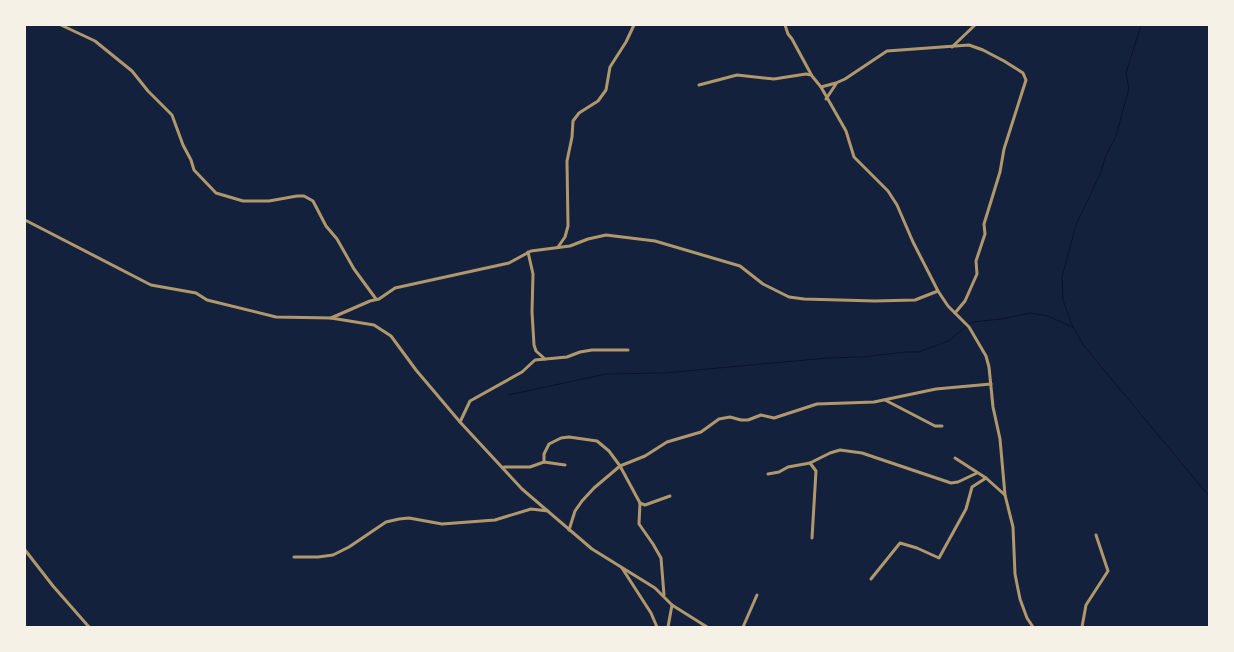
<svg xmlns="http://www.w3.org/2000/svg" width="1234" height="652" font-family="'Exo 2',sans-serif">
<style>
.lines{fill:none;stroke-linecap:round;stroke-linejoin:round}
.stream{stroke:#0b132b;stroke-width:1}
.minor{stroke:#b1986c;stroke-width:3}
</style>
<rect width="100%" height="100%" fill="#14213d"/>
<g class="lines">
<g class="stream">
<path d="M1141 25 1126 73 1129 88 1116 136 1106 155 1100 174 1076 225 1062 277 1063 300 1071 323 1084 346 1209 496"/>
<path d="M508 395 606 374 664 373 828 358 862 357 905 352H919L948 341 972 322 1001 319 1030 313 1048 316 1074 328"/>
</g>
<g class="minor">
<path d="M61 25 95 41 132 71 148 91 172 115 183 145 191 160 194 170 216 193 243 201H269L297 196H304L313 201 326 226 337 239 354 269 376 299"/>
<path d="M785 25 788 34 792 39 812 76 821 87 846 131 854 157 888 191 897 205 913 242 938 291 948 306 969 327 986 356 989 367 993 407 1000 439 1005 495 1013 527 1015 574 1020 599 1027 618 1033 627"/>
<path d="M952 47 975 25"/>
<path d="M699 85 737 75 774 79 806 74 811 75"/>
<path d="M821 87 836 83 845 79 887 51 969 45 983 50 1004 61 1023 73 1026 80 1004 149 1000 172 984 224 985 234 976 261 977 274 965 301 955 313"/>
<path d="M826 99 836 84"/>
<path d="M25 220 151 285 196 293 207 300 276 317 331 318 374 325 391 336 416 370 460 422 522 489 592 549 655 588 672 605 707 627"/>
<path d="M558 247 565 237 568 226 567 161 572 137 573 121 579 113 598 101 606 90 610 67 626 42 634 25"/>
<path d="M528 252 533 274 532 312 534 345 536 351 545 359"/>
<path d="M331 318 370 301 379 299 395 288 509 263 531 251 570 246 588 239 606 235 655 241 740 266 763 284 789 297 804 299 875 301 915 300 938 291"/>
<path d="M885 400 935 426H942"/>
<path d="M460 422 470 401 522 372 535 360 567 357 580 352 592 350H628"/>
<path d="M955 458 986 478 1005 495"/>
<path d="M544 462V454L549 444 561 438 569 437 597 441 609 451 620 466 640 503 639 524 653 544 661 558 664 595"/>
<path d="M810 463 816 471 812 538"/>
<path d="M504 467H530L544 462 565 465"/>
<path d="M768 474 779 472 788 467 810 463 830 453 840 450 862 453 951 483 958 482 977 473"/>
<path d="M640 503 645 505 670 496"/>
<path d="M569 530 575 511 582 501 594 488 620 466 645 456 667 442 701 432 719 419 730 417 741 420H748L761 415 774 418 817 404 874 402 936 389 991 384"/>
<path d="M25 550 53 586 89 627"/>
<path d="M294 557H318L333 555 349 547 386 522 399 519 409 518 442 524 495 520 531 509 548 511"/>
<path d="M622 568 651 613 657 627"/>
<path d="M871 579 900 543 917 548 939 558 966 509 972 487 986 478"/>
<path d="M668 627 672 605"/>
<path d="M743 627 757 595"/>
<path d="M1082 627 1086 605 1108 571 1096 535"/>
</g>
</g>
<rect width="1234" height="652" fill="none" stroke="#f6f1e7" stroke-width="52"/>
</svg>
